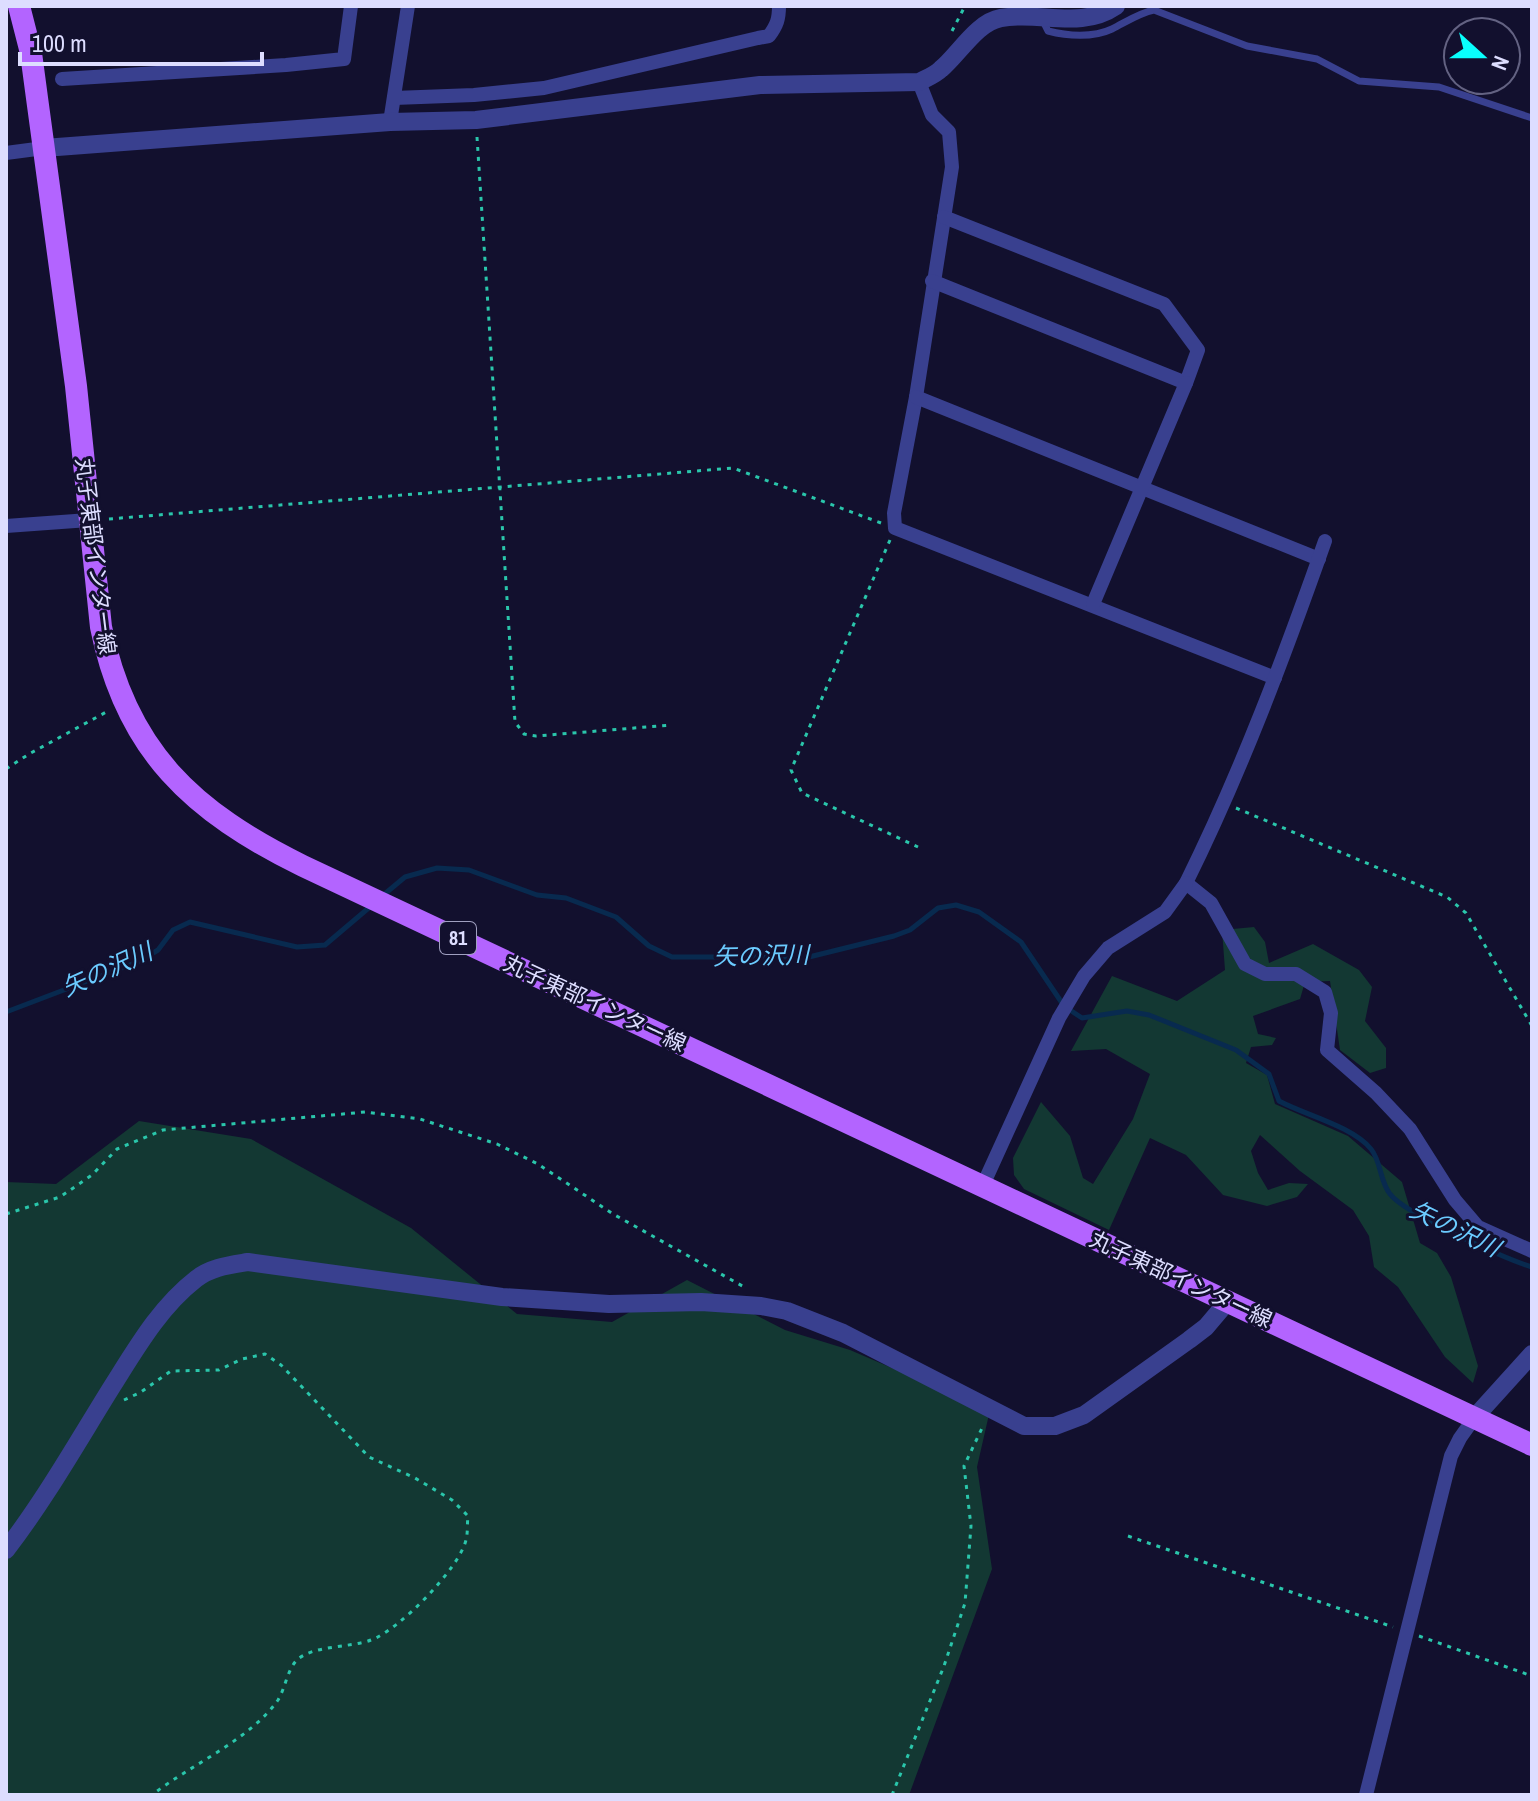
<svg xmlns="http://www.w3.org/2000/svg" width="1538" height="1801" font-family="'Archivo Narrow','Noto Sans JP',sans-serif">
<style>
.green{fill:#133833}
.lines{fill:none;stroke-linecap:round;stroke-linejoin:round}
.stream{stroke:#082a4f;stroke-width:5}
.path{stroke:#2ac6ab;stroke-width:3;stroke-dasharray:4 6;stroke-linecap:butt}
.service{stroke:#39408f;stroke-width:7}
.minor{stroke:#39408f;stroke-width:14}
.tertiary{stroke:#39408f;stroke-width:18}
.primary{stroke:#b364ff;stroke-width:22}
.labels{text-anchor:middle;stroke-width:6;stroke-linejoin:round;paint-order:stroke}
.shield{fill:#12102e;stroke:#a0a0c0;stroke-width:2}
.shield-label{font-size:20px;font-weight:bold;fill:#ddf}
.street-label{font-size:22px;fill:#ddf;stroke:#12102e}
.water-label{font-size:24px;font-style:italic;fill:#6bcbff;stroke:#12102e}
</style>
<rect width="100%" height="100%" fill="#12102e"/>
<g class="green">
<path d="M1254 927 1265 942 1269 963 1313 944 1359 970 1372 987 1365 1021 1386 1048V1068L1370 1073 1340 1050 1330 981 1305 982 1300 999 1253 1016 1258 1034 1276 1038 1272 1045 1251 1047 1246 1063 1267 1075 1275 1104 1348 1136 1402 1182 1420 1243 1437 1253 1451 1277 1478 1366 1473 1383 1445 1357 1398 1287 1374 1267 1369 1236 1353 1210 1300 1171 1260 1135 1251 1151 1258 1173 1268 1190 1289 1183 1308 1184 1297 1197 1267 1206 1223 1195 1186 1155 1150 1138 1109 1230 1024 1189 1014 1175 1013 1158 1041 1102 1070 1136 1083 1178 1093 1184 1133 1119 1150 1074 1106 1049 1071 1051 1112 976 1177 1001 1225 970 1222 930Z"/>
<path d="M139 1121 251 1139 411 1228 517 1314 612 1322 687 1280 785 1330 850 1350 990 1410 977 1467 992 1569 909 1795H6V1182L56 1184Z"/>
</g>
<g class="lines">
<g class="stream">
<path d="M381 897 405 877 437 868 469 870 537 895 566 898 616 917 649 946 672 957H809L894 936 910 930 938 908 956 905 979 912 1021 942 1064 1006 1082 1018 1127 1011 1149 1015 1236 1050 1269 1074 1279 1101C1305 1115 1352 1126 1371 1149 1381 1161 1380 1182 1390 1194 1405 1214 1506 1259 1532 1267"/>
<path d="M6 1012 140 961 158 950 173 930 190 922 297 947 325 945 371 906"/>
</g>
<g class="path">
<path d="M952 31 965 6"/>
<path d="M477 137 515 722 524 734 536 736 671 725"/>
<path d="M109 519 733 468 881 523"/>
<path d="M890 540 791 770 802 793 918 847"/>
<path d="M6 769 29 754 110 710"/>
<path d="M1236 808 1447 897 1466 913 1532 1026"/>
<path d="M6 1214 60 1197 92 1175 117 1149 163 1130 365 1112 420 1119 497 1144 538 1164 613 1214 746 1288"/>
<path d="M124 1400 141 1392 171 1371 219 1370 242 1359 265 1354 281 1365 369 1457 415 1478 452 1500 468 1516C467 1523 468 1533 466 1540 459 1569 399 1630 371 1640 350 1648 311 1645 296 1661 287 1671 285 1689 278 1700 250 1740 190 1765 152 1795"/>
<path d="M1128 1536 1393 1627"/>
<path d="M1419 1636 1532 1676"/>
<path d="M892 1795 944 1666 965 1603 971 1526 964 1466 984 1424"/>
</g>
<path class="service" d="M1042 19 1048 31C1067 36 1093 38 1112 29 1126 22 1139 13 1154 10L1247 46 1317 59 1359 81 1439 87 1532 118"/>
<g class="minor">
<path d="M62 79 286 65 344 59 351 6"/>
<path d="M919 82 932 115 949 132 952 167 916 397 894 513 895 528 1275 678"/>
<path d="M394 98 474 95 544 88 758 38 769 36C777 25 779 19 779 6"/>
<path d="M390 122 408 6"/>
<path d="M6 153 44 148"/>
<path d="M932 281 1186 383 1198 350 1164 304 944 217"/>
<path d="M916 397 1319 559"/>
<path d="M6 526 89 520"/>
<path d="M1325 541C1284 657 1241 772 1186 883L1211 903 1245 964 1265 974H1296L1325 992 1331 1013 1327 1050 1376 1093 1410 1129 1455 1200 1478 1227 1532 1251"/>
<path d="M1093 604 1186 383"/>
<path d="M983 1185 1059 1018 1084 976 1108 948 1165 912 1186 883"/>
<path d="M1366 1795 1451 1456 1460 1438 1475 1417"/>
</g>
<g class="tertiary">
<path d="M44 148 390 122 476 120 760 85 919 82C927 78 935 75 941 69 959 54 977 22 1001 18 1040 11 1081 30 1116 6"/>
<path d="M1475 1417 1532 1354"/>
<path d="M6 1550C46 1498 78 1441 113 1385 137 1347 160 1307 196 1279 211 1267 230 1265 248 1262L502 1297 609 1304 701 1302 761 1306 787 1311 843 1333 1024 1426H1055L1084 1415 1189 1340 1206 1327 1228 1301"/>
</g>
<path class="primary" d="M19 6 31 53 37 98 76 386 101 627C126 751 193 812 303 866L1532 1445"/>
</g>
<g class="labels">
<rect class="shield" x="440" y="922" width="36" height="32" rx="6"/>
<g class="shield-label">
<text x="458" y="945">81</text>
</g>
<g class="street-label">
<text transform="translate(96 556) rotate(83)" y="8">丸子東部インター線</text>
<text transform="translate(595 1003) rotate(25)" y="8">丸子東部インター線</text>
<text transform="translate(1181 1279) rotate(25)" y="8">丸子東部インター線</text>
</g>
<g class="water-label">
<text transform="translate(761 956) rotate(-1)" y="8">矢の沢川</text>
<text transform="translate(107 970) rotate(-24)" y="8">矢の沢川</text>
<text transform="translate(1455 1229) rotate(26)" y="8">矢の沢川</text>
</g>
</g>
<rect width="1538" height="1801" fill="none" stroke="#ddddff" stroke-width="16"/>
<g transform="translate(1482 56) rotate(111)"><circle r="38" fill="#12102e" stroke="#636282" stroke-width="2"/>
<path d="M0-6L14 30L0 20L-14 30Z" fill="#09fffc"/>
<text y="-12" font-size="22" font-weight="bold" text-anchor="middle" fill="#ddddff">N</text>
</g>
<path d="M20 52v12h242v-12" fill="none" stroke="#ddddff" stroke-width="4"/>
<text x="32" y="52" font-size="24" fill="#ddddff" stroke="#12102e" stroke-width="6" paint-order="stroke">100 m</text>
</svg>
